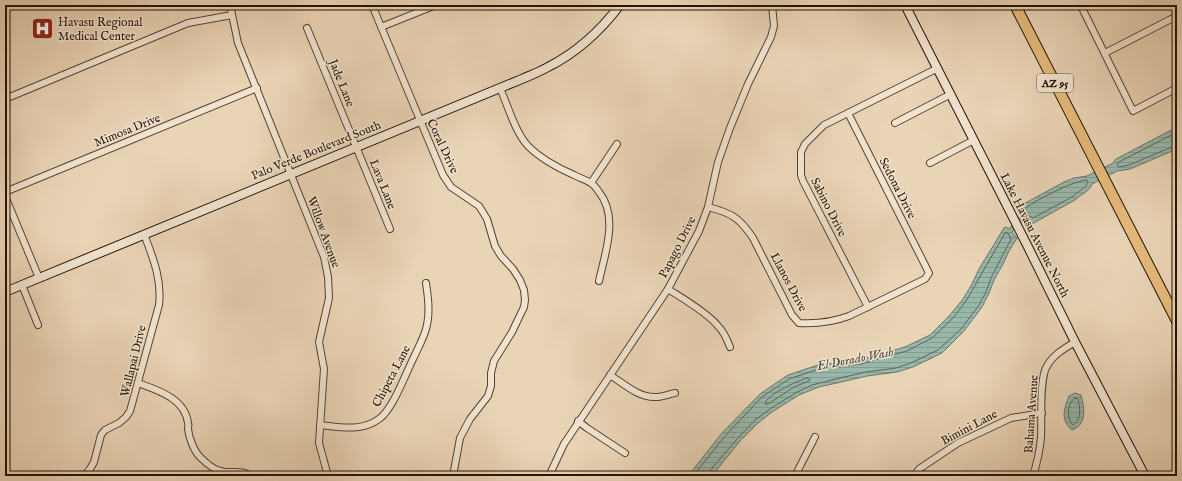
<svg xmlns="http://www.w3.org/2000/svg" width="1182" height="481" font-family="'IM FELL English',serif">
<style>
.water{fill:url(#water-rules);stroke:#697668}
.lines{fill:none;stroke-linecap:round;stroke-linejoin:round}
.shore{stroke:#5e6657;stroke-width:1}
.minor-casing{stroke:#55432f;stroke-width:8}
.secondary-casing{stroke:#231302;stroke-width:10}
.trunk-casing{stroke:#231302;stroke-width:12}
.minor{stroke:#f1e3d0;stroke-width:6}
.secondary{stroke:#f1e3d0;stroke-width:8}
.trunk{stroke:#e5ba7b;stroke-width:10}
.labels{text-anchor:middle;stroke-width:3;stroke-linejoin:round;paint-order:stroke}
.shield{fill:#f1e3d0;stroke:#615140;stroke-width:1}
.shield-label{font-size:11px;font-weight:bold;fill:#231302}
.poi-label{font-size:12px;fill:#231302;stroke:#f1e3d0;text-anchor:start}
.street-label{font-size:12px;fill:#231302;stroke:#f1e3d0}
.water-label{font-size:13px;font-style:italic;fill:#4c4d3e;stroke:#f1e3d0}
</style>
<defs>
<pattern id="water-rules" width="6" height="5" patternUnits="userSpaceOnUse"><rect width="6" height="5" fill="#98b8ac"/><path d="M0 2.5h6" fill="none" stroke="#839d92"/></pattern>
</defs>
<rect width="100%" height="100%" fill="#ead4b6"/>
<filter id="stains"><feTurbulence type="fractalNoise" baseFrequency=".005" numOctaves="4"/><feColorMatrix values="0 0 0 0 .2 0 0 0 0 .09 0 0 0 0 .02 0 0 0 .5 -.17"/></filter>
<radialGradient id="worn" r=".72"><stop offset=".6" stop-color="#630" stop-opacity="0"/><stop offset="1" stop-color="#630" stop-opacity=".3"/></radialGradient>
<g class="water">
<path d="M1177 127V149L1130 169 1117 171 1092 184C1090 191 1080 195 1075 200L1032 224 1025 218 1012 232 1017 238 1009 251 1003 264 994 280 989 293 982 307 964 331 942 353 913 367 897 372 867 376 841 382 819 387 799 395 772 412 758 423 740 441 712 476H688L722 433 760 394 788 375 818 365 860 360 891 351 905 347 930 335 950 315 963 299 972 284 979 269 1004 228 1006 227 1009 229 1022 215 1020 206 1064 182 1074 178 1087 176 1113 163 1116 159Z"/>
<path d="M1075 393 1081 395C1084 407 1088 424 1072 430 1060 420 1064 409 1069 396Z"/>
</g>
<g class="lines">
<g class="shore">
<path d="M1177 132 1119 162 1117 165 1119 167 1129 165 1174 146H1177"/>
<path d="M1086 180 1088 181C1087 188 1077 192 1072 197L1033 218 1026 214 1025 208C1041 198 1068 183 1086 180Z"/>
<path d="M807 378 810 379 809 381 794 387 768 404H765C767 394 798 381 807 378Z"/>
<path d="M1075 398 1078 399C1080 407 1082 420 1073 425 1066 419 1067 403 1075 398Z"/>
<path d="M693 476 725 436 762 397 789 379 819 369 861 364 892 355 907 351 932 338 953 318 966 301 1005 233H1008L1011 239 991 278 986 292 979 305 961 329 938 350 911 363 896 368 866 372 840 378 812 385 797 392 770 409 755 420 738 438 713 467 709 473V476"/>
</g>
<defs>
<g id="minor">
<path d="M230 5 238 43 324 257 328 277 329 298 319 342 324 369 319 443 328 476"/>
<path d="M372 5 443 175 451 187 479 206 487 219 495 246 501 256 513 269 520 280 524 290 525 300 524 307 512 332 494 361 491 373V386L488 396 470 419 460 438 453 476"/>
<path d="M1083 5 1081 6 1133 111 1177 88"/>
<path d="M381 27 436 5"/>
<path d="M307 28 390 229"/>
<path d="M1105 53 1177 16"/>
<path d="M500 88C508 106 515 132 528 146 541 159 558 168 574 175 580 178 586 180 591 183 594 185 597 189 599 192 619 217 605 253 599 281"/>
<path d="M5 99 188 23 232 15"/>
<path d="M895 123 951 94"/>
<path d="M930 163 974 140"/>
<path d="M591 183 617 144"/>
<path d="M5 192 257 88"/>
<path d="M5 196 39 278"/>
<path d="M708 207C731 213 739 217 753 238L792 315 799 323C817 324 833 322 849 316L925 279 929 273 848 113"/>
<path d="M22 285 38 325"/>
<path d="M668 289C682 298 708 313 718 326 724 332 727 339 730 347"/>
<path d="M868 307 803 181 801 175V152L805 144 824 125 938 68"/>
<path d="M610 375C624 384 639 398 656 397 662 397 669 394 675 393"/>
<path d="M138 383C157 390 185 398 188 423 189 425 188 427 188 429 189 438 194 451 200 457 205 462 214 470 221 471 230 474 243 469 250 476"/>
<path d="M578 421 587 428 625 453"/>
<path d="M320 425C340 427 361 432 379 419 393 409 405 375 413 359 418 348 425 336 427 325 430 311 428 297 426 283"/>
<path d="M84 476 90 469 94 462 101 435 105 430 119 423 126 417 130 411 159 305C162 279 153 258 144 234"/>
<path d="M549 476 564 444 668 289 699 231 708 207 718 162 730 128 748 84 771 37 774 26 772 5"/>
<path d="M795 476 815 437"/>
<path d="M914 476 919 469 958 443 1011 418 1042 413"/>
<path d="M1033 476C1037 463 1040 450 1041 437 1042 421 1039 378 1047 366 1053 355 1065 348 1075 342"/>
</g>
<g id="secondary">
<path d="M905 5 1027 245 1075 342 1145 476"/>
<path d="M5 292 522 79C531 75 539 72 548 67 576 53 601 30 620 5"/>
</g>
<path id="trunk" d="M1015 5 1177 321"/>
</defs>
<use href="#minor" class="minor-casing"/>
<use href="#secondary" class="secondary-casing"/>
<use href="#trunk" class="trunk-casing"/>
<use href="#minor" class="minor"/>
<use href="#secondary" class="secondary"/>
<use href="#trunk" class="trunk"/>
</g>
<defs>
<symbol id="hospital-square" viewBox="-11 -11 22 22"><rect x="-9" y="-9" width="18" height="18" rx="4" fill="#8f2418" stroke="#f1e3d0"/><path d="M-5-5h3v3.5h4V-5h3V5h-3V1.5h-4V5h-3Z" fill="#fff"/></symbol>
</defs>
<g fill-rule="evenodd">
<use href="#hospital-square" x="30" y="16" width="25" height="25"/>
</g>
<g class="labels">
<rect class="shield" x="1037" y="74" width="36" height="18" rx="3"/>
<g class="shield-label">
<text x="1055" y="87">AZ 95</text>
</g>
<g class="poi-label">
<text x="58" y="26">Havasu Regional<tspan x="58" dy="14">Medical Center</tspan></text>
</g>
<g class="street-label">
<text transform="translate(342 83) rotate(68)" y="4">Jade Lane</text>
<text transform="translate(127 130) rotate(-22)" y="4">Mimosa Drive</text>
<text transform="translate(443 146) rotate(65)" y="4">Coral Drive</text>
<text transform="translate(316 150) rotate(-22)" y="4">Palo Verde Boulevard South</text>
<text transform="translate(383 184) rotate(68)" y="4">Lava Lane</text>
<text transform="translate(898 188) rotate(63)" y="4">Sedona Drive</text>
<text transform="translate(829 207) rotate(63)" y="4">Sabino Drive</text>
<text transform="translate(324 232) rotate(70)" y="4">Willow Avenue</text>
<text transform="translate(1035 235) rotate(63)" y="4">Lake Havasu Avenue North</text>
<text transform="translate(677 247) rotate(-63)" y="4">Papago Drive</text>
<text transform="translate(789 282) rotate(62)" y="4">Llanos Drive</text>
<text transform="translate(133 361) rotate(-76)" y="4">Wallapai Drive</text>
<text transform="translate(391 376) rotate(-62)" y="4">Chipeta Lane</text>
<text transform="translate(1031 414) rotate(-86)" y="4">Bahama Avenue</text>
<text transform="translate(969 427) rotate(-28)" y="4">Bimini Lane</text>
</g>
<g class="water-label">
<text transform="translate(855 358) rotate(-11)" y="5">El Dorado Wash</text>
</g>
</g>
<rect width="1182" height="481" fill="none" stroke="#ead4b6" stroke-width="20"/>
<rect x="6" y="6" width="1170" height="469" fill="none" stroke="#231302" stroke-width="2"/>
<rect x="10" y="10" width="1162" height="461" fill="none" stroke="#231302"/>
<rect width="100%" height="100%" filter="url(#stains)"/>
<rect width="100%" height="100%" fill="url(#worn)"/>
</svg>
